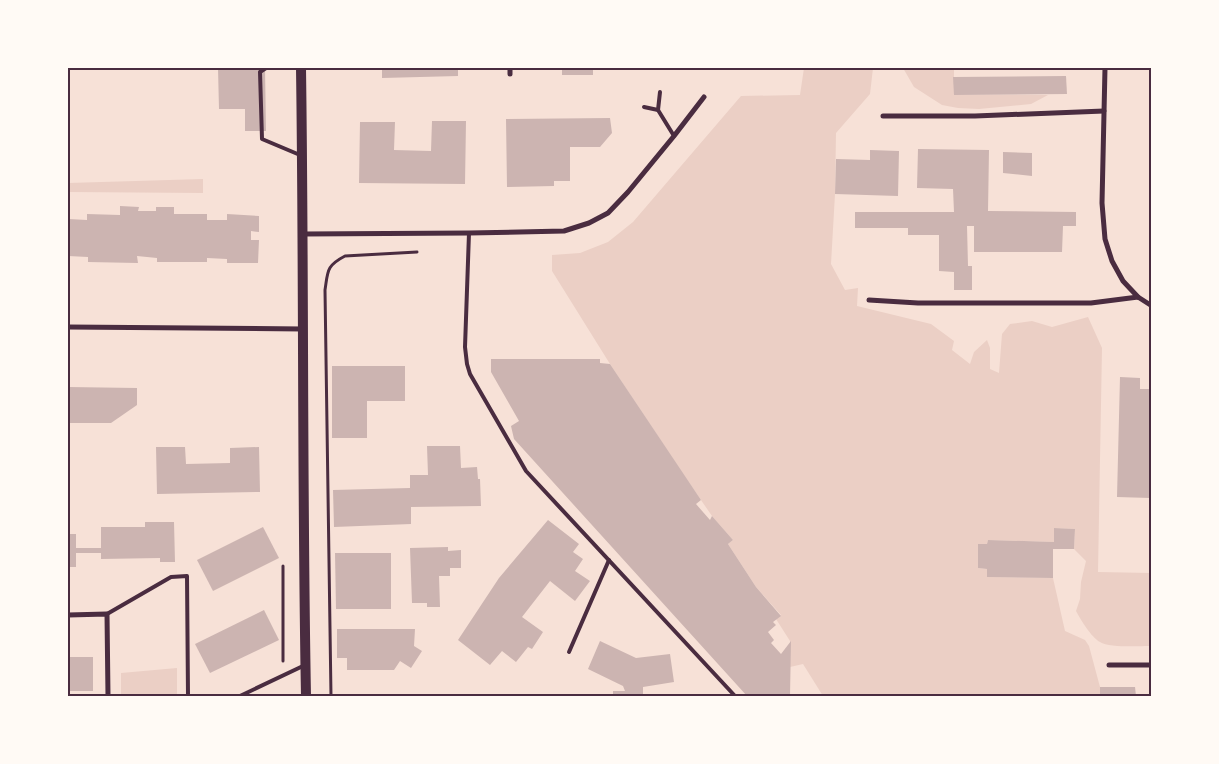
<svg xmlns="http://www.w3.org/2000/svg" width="1219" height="764" font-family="'Alegreya Sans',sans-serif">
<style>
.green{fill:#ebcfc5}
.building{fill:#ccb4b1}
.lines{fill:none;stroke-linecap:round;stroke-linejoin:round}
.path{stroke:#4a2c40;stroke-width:3}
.service{stroke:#4a2c40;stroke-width:4}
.minor{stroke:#4a2c40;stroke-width:5}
.secondary{stroke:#4a2c40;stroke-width:10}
.neatline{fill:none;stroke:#4a2c40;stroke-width:2}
</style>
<rect width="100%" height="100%" fill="#f7e1d7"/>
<g class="green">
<path d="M804 68H873L870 94 836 133 835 194 831 264 845 290 858 288 857 306 931 324 954 341 952 350 970 364 974 352 987 340 990 348V369L999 373 1002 334 1010 324 1032 321 1052 327 1088 317 1102 348 1098 572 1151 573V646C1140 646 1109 648 1100 642 1091 637 1081 620 1076 611L1080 599 1081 582 1086 561 1074 549 1075 529 1054 528V542L988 540 987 544H979L978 568 987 569V577L1053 578 1065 631 1085 640 1089 646 1100 687V696H823L803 664 790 667V641L776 619 781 615 756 587 728 544 733 540 712 516 683 474 610 364 552 271V255L580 253 608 242 633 222 741 96 800 95Z"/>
<path d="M903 68H954V95H1048L1031 104 979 109 958 108 942 105 914 87Z"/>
<path d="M203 179V193L68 192V183Z"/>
<path d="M177 668V696H121V673Z"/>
</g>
<g class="building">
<path d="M218 68H265L266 131H245V109H219Z"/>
<path d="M382 68H458V76L382 78Z"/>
<rect x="562" y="68" width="31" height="7"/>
<path d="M1066 76 1067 94 954 95 953 77Z"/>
<path d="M610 118 612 133 600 147H570V181H554V186L507 187 506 119Z"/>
<path d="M432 121H466L465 184 359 183 360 122H395L394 150 431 151Z"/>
<path d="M918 149 989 150 988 211 1076 212V226H1063L1062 252H974V226H967L968 266H972V290H954V272L939 271V235H908V228H855V212H954L953 189 917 188Z"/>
<path d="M870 150 899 151 898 196 835 194 836 159 870 160Z"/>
<path d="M1003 152 1032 153V176L1003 173Z"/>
<path d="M120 206 139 207 138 211H156V207H174V214H207V220H227V214L259 216V232L251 231V240H259L258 263H227V259L207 258V262H157V258L137 256 138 263 88 262V257L68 256V219L87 220V214L120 215Z"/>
<path d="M491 359H600V363L610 364 701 500 696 504 710 520 712 516 733 540 728 544 756 587 781 616 773 622 776 625 768 632 774 640 771 643 781 654 791 641 790 696H747L514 439 511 426 519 421 491 372Z"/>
<path d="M332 366H405V401H367V438H332Z"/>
<path d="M1120 377 1140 378V389H1152V505H1150V498L1117 497Z"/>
<path d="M68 387 137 388V405L111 423H68Z"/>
<path d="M427 446H460L461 468 477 467 478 479H480L481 506 411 507V524L334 527 333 490 410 488V475H428Z"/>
<path d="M156 447H185L186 464 230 463V448L259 447 260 492 157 494Z"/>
<path d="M548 520 579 544 573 552 583 559 575 571 590 581 575 601 550 581 522 617 543 632 532 649 528 647 516 662 502 651 490 665 458 640 499 578Z"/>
<path d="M145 522H174L175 562H160V558L101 559V553H76V567H68V534H76V548H101V527H145Z"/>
<path d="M263 527 279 558 213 591 197 560Z"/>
<path d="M1054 528 1075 529 1074 549H1053V578L987 577V569L978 568V544H987L988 540 1054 542Z"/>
<path d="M448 547V551L461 550V568H450V576H439L440 607H427V603H412L410 548Z"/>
<path d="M335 553H391V609H336Z"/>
<path d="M264 610 279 640 210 673 195 644Z"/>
<path d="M337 629H415L414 646 422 651 411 668 400 661 394 670H347V658H337Z"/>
<path d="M600 641 636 658 670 654 674 682 643 687V696H613V691H625L623 686 588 669Z"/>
<rect x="68" y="657" width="25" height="34"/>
<path d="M1100 687H1135L1136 696H1100Z"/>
</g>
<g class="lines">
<g class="path">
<path d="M283 566V661"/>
<path d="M331 696 325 290C328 271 326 266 345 256L417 252"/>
</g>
<g class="service">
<path d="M266 68 260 72 262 139 300 155"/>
<path d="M644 107 658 110 674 136"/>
<path d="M658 110 660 92"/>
<path d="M469 233 465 347 467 364 470 374 526 471 735 696"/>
<path d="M107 614 171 577 187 576 188 696"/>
<path d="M569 652 609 560"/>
<path d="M240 696 303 666"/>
</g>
<g class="minor">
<path d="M1105 68 1102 203 1105 239 1112 261 1123 281 1138 297"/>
<path d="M510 74V68"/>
<path d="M883 116H975L1104 111"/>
<path d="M304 234 469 233 564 231 589 223 608 213 628 192 674 136 704 97"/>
<path d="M869 300 918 303H1091L1138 297 1152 306"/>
<path d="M68 327 303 329"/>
<path d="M68 615 107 614 108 696"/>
<path d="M1109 665H1152"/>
</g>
<path class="secondary" d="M301 68C304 277 302 487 306 696"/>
</g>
<rect width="1219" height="764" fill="none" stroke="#fffaf5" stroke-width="138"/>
<rect x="69" y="69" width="1081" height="626" class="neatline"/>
</svg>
